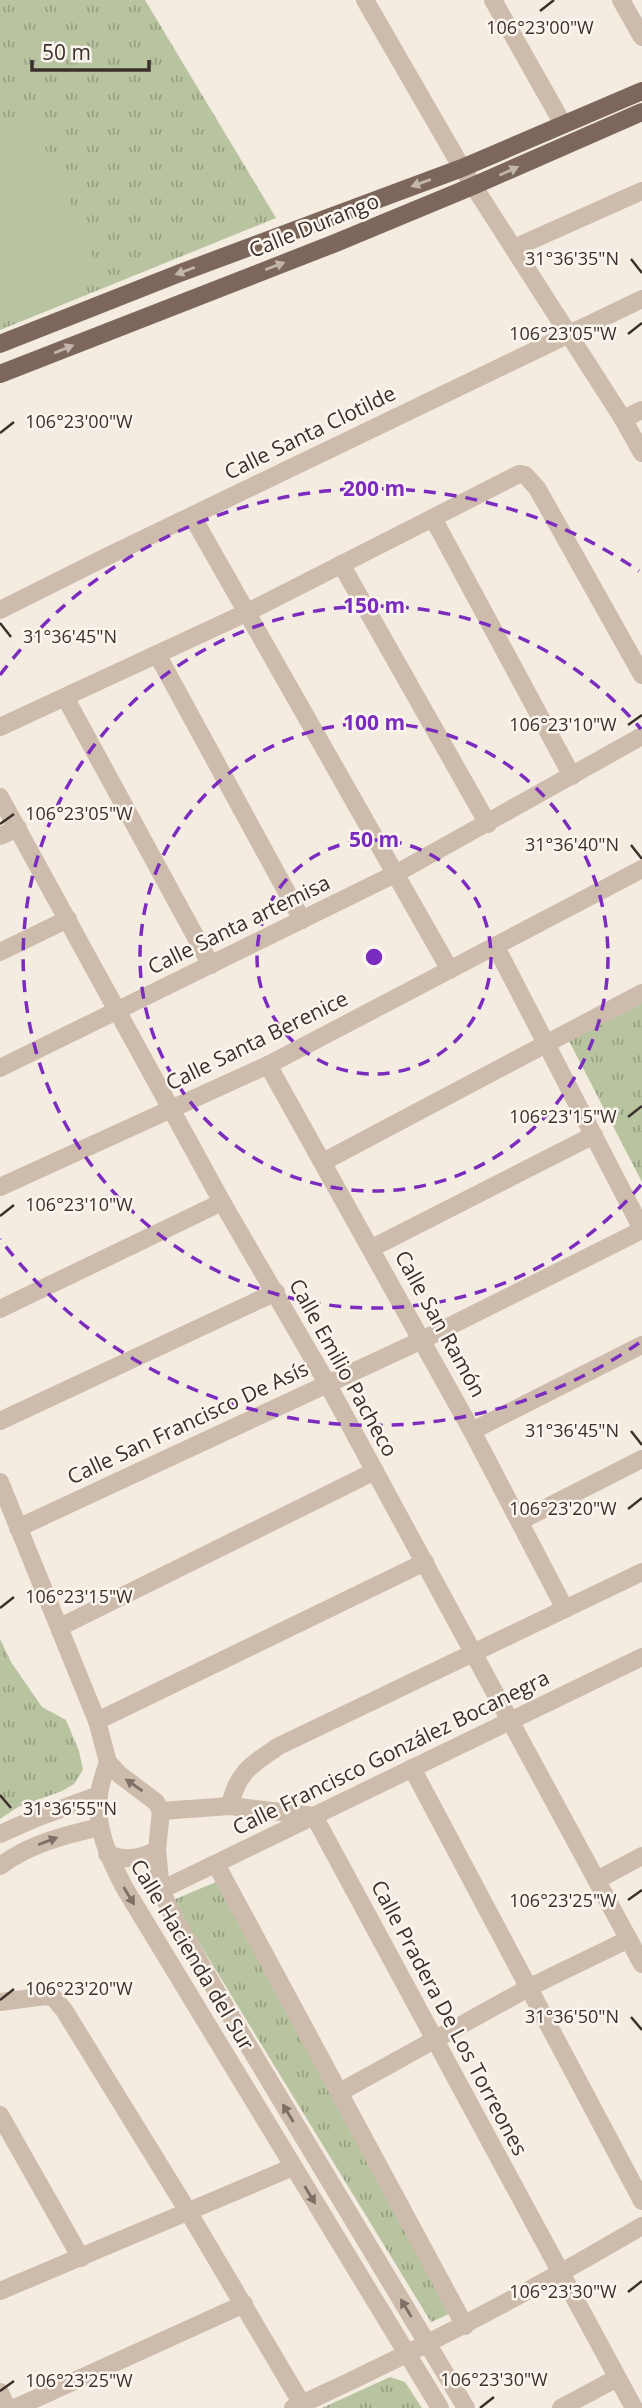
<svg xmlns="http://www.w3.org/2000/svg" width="642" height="2408" font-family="'Open Sans',sans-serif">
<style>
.park{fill:url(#park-tufts)}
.garden{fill:#b8c4a0}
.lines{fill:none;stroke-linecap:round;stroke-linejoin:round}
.minor{stroke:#cdbbac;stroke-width:18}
.major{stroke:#7d675c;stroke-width:18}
.oneway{fill:#c2b5ac}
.oneway2{fill:#7d6f65}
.ticks{fill:none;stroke:#3b302b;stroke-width:2.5}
.ring{fill:none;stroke:#7b2cbf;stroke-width:3.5;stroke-dasharray:12 9}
.labels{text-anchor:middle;stroke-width:5;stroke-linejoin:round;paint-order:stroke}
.street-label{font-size:21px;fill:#3b302b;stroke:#fbf5ee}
.ticks-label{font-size:18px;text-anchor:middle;fill:#3b302b;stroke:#fbf5ee;stroke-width:5;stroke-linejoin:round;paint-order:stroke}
.centre{fill:#7b2cbf;stroke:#fbf5ee;stroke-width:3.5}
.ring-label{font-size:21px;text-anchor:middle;font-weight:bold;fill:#7b2cbf;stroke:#fbf5ee;stroke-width:5;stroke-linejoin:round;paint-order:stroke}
</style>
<defs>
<pattern id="park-tufts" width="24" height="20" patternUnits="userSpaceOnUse" patternTransform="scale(1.75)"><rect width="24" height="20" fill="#b8c4a0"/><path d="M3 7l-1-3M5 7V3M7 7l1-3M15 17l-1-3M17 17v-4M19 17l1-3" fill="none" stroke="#97a083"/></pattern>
</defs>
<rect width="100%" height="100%" fill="#f4ebe1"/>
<g class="park">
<path d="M0 0H145L276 218 0 330Z"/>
<path d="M642 1003V1182L569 1041Z"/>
<path d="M0 1639 11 1662 42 1707 66 1720 79 1751 83 1770 74 1784 62 1791 18 1807 0 1819Z"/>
<path d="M216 1882 449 2314 431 2322 173 1900Z"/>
<path d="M390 2377 405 2382 422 2408H322Z"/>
</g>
<path class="garden" d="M30 113 103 280 0 325V126Z"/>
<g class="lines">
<g class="minor">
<path d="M365 0 462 168 623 419 642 453"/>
<path d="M493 0 563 124"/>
<path d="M621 0 642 37"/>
<path d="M514 248 642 191"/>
<path d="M623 419 642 410"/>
<path d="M192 516 450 970"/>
<path d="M433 518 572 776"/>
<path d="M341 564 488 824"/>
<path d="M0 610 108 556 642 299"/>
<path d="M157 654 302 920"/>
<path d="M65 697 211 965"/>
<path d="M0 727 248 612 519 474 525 475 537 488 642 675"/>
<path d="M0 797 222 1202 327 1383 642 1964"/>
<path d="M0 836 18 828"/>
<path d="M496 947 642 1229"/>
<path d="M0 952 68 919"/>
<path d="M268 1065 472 1431 565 1609"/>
<path d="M0 1068 397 873 642 736"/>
<path d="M323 1162 642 993"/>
<path d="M0 1187 268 1065 642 869"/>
<path d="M372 1248 594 1135"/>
<path d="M0 1309 222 1202"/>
<path d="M0 1421 276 1292"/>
<path d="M472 1431 642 1345"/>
<path d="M0 1482 97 1721 108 1762 120 1775 156 1802 161 1811 157 1850 161 1890 170 1910 227 2010 466 2408"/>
<path d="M520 1521 642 1459"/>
<path d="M18 1528 422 1340 642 1230"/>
<path d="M60 1627 375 1471"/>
<path d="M97 1721 425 1562"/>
<path d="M108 1762C105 1772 100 1784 99 1795 95 1828 109 1858 124 1887L440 2408"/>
<path d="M412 1768 642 2201"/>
<path d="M230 1806C237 1772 252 1764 279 1746L642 1572"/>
<path d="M161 1811 230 1806 314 1816 634 2408"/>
<path d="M0 1834 36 1818 99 1795"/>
<path d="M107 1854C126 1861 139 1859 157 1850"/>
<path d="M216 1864 465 2326"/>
<path d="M0 1866C29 1844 65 1835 100 1827"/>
<path d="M597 1880 642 1856"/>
<path d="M161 1890 642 1657"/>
<path d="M0 2002 46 1996 54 1998 64 2010 189 2213 302 2404"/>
<path d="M340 2092 530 1987 629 1939"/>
<path d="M0 2115 81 2258"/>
<path d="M0 2291 293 2167"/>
<path d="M0 2392 7 2408"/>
<path d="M15 2408 244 2304"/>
<path d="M293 2408C414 2353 528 2293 642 2226"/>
<path d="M561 2408 617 2378"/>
</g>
<g class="major">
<path d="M0 344 180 273 462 168 642 91"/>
<path d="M0 374 333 244 473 186 642 112"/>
</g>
</g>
<defs><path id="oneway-solid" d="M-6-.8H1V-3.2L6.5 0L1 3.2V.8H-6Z" transform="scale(1.75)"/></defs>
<g class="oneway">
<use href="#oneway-solid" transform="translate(509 171) rotate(-24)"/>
<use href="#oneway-solid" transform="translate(421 183) rotate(160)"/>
<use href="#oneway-solid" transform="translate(275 266) rotate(-21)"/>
<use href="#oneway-solid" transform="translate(185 271) rotate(159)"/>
<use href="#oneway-solid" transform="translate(64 349) rotate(-22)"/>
</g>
<g class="oneway2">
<use href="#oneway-solid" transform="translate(134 1785) rotate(-145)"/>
<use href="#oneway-solid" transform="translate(48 1841) rotate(-21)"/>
<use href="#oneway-solid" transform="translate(129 1896) rotate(59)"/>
<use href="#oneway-solid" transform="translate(288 2113) rotate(-121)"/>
<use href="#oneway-solid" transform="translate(310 2195) rotate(59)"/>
<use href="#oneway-solid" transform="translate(406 2308) rotate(-121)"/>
</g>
<path class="ticks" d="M540 11 554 0M631 259 642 273M628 334 642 323M0 433 14 422M0 623 11 637M628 725 642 715M0 824 14 814M631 845 642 859M628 1117 642 1106M0 1216 14 1205M631 1431 642 1445M628 1509 642 1498M0 1608 14 1597M0 1795 11 1808M628 1900 642 1890M0 2000 14 1989M631 2017 642 2030M628 2292 642 2281M0 2391 14 2381M480 2408 494 2397"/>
<g class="ring">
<circle cx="374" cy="957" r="117"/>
<circle cx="374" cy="957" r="234"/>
<path d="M641 1185A351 351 0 1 1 641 729"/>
<path d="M639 1343A468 468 0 0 1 0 1239M0 675A468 468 0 0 1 639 571"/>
</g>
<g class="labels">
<g class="street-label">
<text transform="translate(314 226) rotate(-22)" y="7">Calle Durango</text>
<text transform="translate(310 433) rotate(-26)" y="7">Calle Santa Clotilde</text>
<text transform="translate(239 925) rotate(-26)" y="7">Calle Santa artemisa</text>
<text transform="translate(257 1041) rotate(-26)" y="7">Calle Santa Berenice</text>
<text transform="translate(440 1324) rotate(61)" y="7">Calle San Ramón</text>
<text transform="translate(343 1368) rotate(61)" y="7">Calle Emilio Pacheco</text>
<text transform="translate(188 1423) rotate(-25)" y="7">Calle San Francisco De Asís</text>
<text transform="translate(391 1753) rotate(-26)" y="7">Calle Francisco González Bocanegra</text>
<text transform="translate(192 1955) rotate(59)" y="7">Calle Hacienda del Sur</text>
<text transform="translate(449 2018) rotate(62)" y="7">Calle Pradera De Los Torreones</text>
</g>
</g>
<g class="ticks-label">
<text x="540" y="34">106°23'00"W</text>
<text x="572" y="265">31°36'35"N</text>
<text x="563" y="340">106°23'05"W</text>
<text x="79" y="428">106°23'00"W</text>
<text x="70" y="643">31°36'45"N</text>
<text x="563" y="731">106°23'10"W</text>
<text x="79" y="820">106°23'05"W</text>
<text x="572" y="851">31°36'40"N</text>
<text x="563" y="1123">106°23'15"W</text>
<text x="79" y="1211">106°23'10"W</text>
<text x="572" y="1437">31°36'45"N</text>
<text x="563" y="1515">106°23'20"W</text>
<text x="79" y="1603">106°23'15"W</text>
<text x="70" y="1815">31°36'55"N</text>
<text x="563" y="1907">106°23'25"W</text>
<text x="79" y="1995">106°23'20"W</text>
<text x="572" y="2023">31°36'50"N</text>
<text x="563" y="2298">106°23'30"W</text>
<text x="494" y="2386">106°23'30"W</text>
<text x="79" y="2387">106°23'25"W</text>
</g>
<circle cx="374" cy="957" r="10" class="centre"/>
<g class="ring-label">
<text x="374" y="496">200 m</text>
<text x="374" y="613">150 m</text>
<text x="374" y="730">100 m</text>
<text x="374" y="847">50 m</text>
</g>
<path d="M32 60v10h117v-10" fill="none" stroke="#3b302b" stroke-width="3.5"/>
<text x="42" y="60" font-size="21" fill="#3b302b" stroke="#fbf5ee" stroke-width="5" paint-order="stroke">50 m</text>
</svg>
